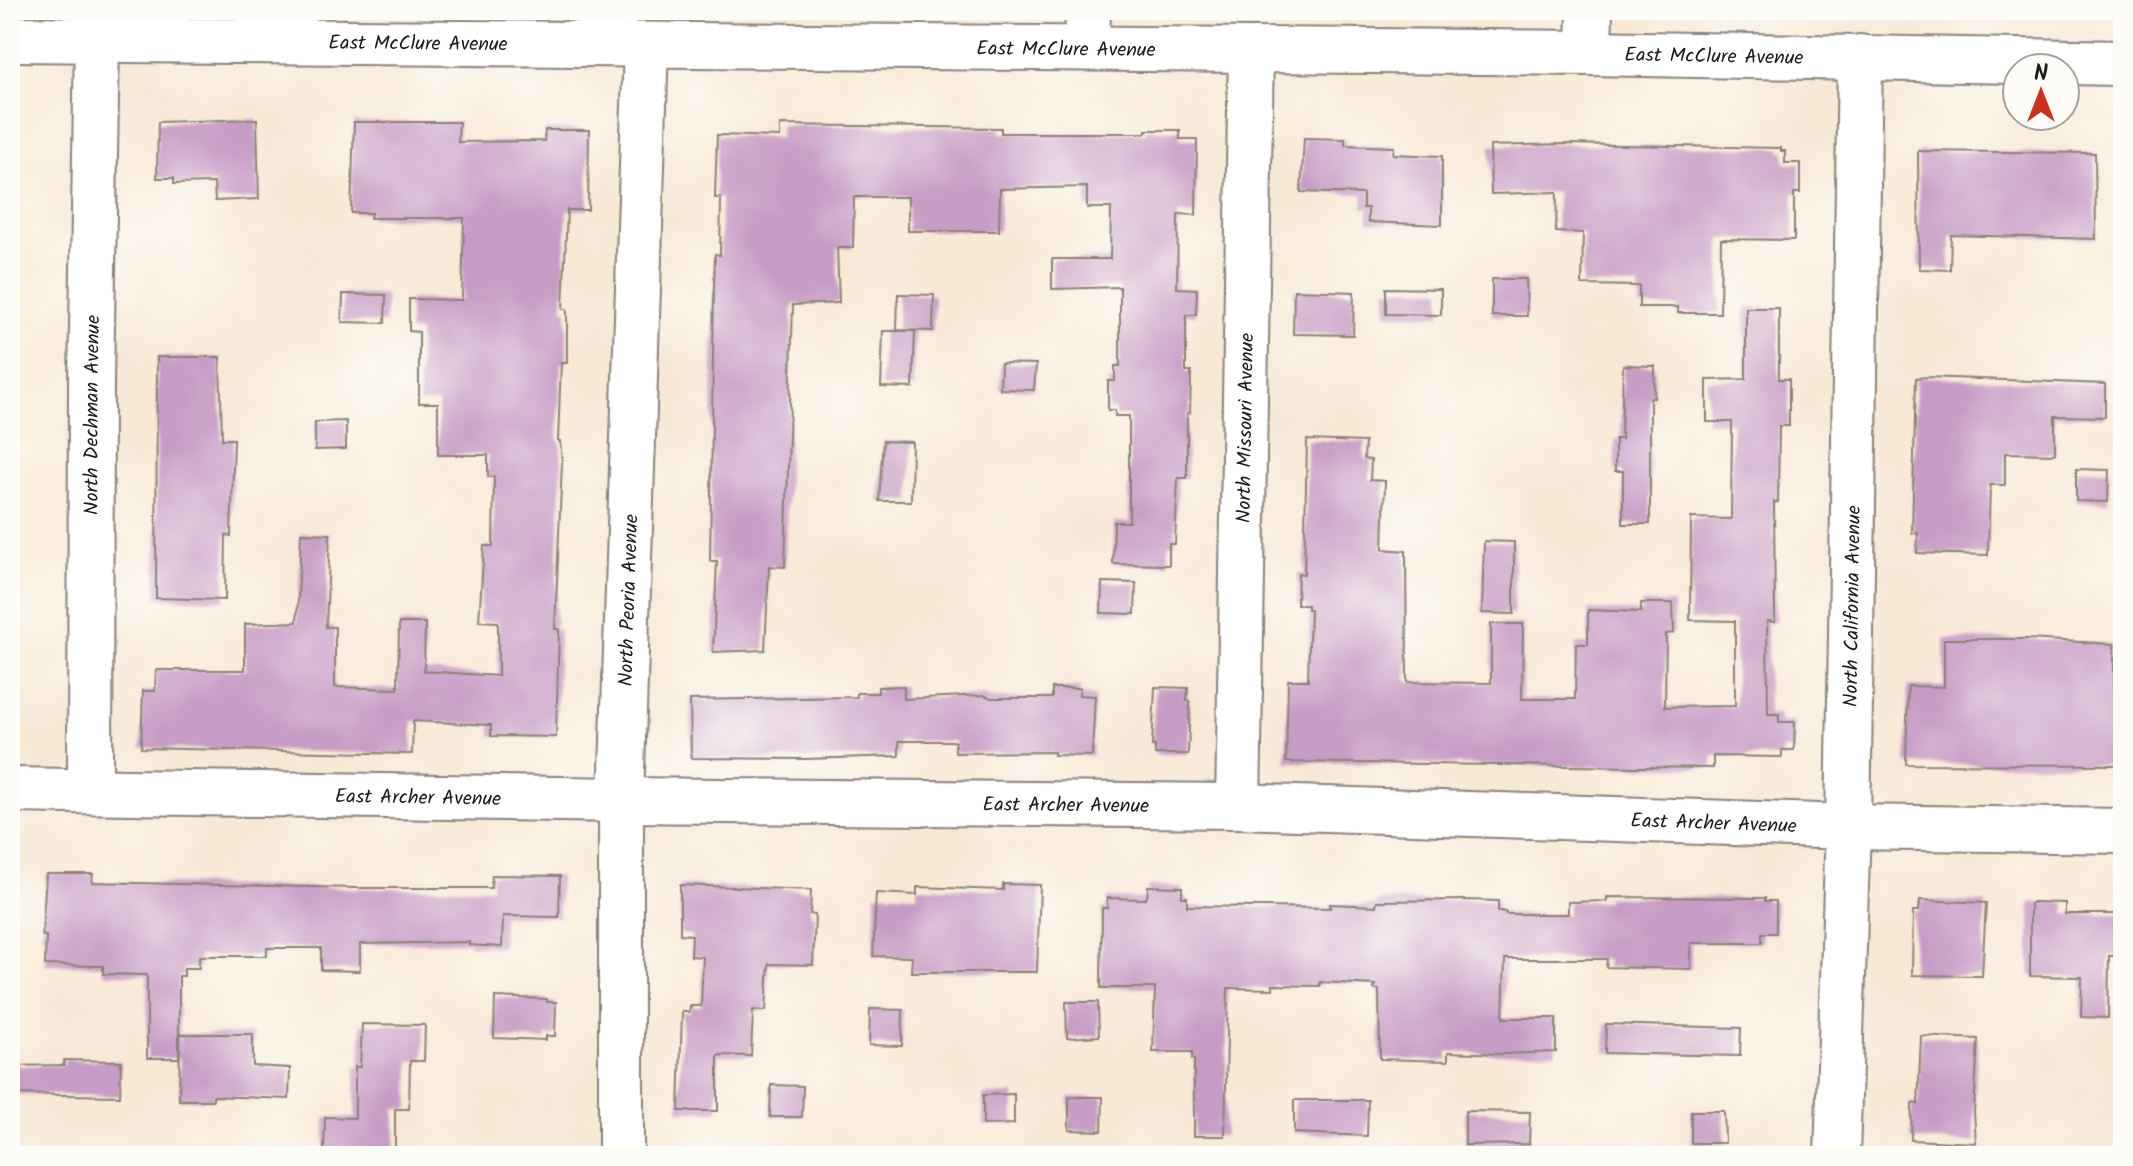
<svg xmlns="http://www.w3.org/2000/svg" width="2133" height="1166" font-family="Kalam,sans-serif">
<style>
.building{fill:#c79dc5}
.lines{fill:none;stroke-linecap:round;stroke-linejoin:round}
.minor-casing{stroke:#8a827a;stroke-width:48}
.minor{stroke:#fff;stroke-width:44}
.labels{text-anchor:middle;stroke-width:6;stroke-linejoin:round;paint-order:stroke}
.street-label{font-size:20px;fill:#1c1c1c;stroke:#fdfcf7}
</style>
<rect width="100%" height="100%" fill="#fdfcf7"/>
<filter id="ink" filterUnits="userSpaceOnUse"><feTurbulence type="fractalNoise" baseFrequency=".0125" numOctaves="2"/><feDisplacementMap in="SourceGraphic" scale="16" xChannelSelector="R" yChannelSelector="G"/><feConvolveMatrix kernelMatrix="1 2 1 2 8 2 1 2 1" color-interpolation-filters="sRGB"/></filter>
<filter id="wash" filterUnits="userSpaceOnUse"><feTurbulence type="fractalNoise" baseFrequency=".006" numOctaves="4" result="noise"/><feDisplacementMap in="SourceGraphic" scale="32" xChannelSelector="R" yChannelSelector="G"/><feGaussianBlur stdDeviation="1.8" result="paint"/><feColorMatrix in="noise" values="0 0 0 0 0 0 0 0 0 0 0 0 0 0 0 0 0 1.4 0 .05"/><feComposite in="paint" operator="in"/></filter>
<g filter="url(#wash)">
<rect width="100%" height="100%" fill="#f8e9d7"/>
<g id="blocks">
<g class="building">
<path d="M257 119 259 199 215 201 214 183 174 184V178H157L158 122Z"/>
<path d="M354 122H459L458 142 544 141 545 130H589L588 210H567L563 309H567V363H561L558 441H560L562 462 555 629H559L556 737 491 736V725L413 721 412 754 141 748 143 691H155L156 670H245V624L297 622 301 533 330 534 326 627H335V687L398 689 399 623H425L424 671 498 676V622L479 621 484 546H493L494 477H488V455H438V403H419V332L409 331V299L462 300 464 218H370L371 213H351Z"/>
<path d="M780 125 1001 128V133H1146V130H1180V139H1197L1196 215 1178 214 1177 288 1197 289 1196 315H1186V372H1191L1190 413H1187V478H1178L1175 544H1169V565L1113 564 1114 522H1129V416H1115V410H1108V381H1115V366H1120V287L1052 289V259H1110L1111 208H1087V187L1000 189 999 231H908V197H854L853 248H837L839 303 793 305 785 567 769 566 765 650 713 652 717 561H710L714 288 715 254 720 255 721 198H715L717 135 780 137Z"/>
<path d="M1304 138 1345 139V145L1394 147 1393 154 1442 156V225L1368 222V208H1363V194L1301 192Z"/>
<path d="M1565 144 1781 148V151H1785V163H1800V193H1794V240L1721 239 1720 313H1678V307H1639V286L1582 285 1583 233 1556 232 1557 192 1491 194 1490 146Z"/>
<path d="M1918 151 2095 153 2096 239 1951 235 1950 270 1919 269Z"/>
<path d="M1492 279H1526L1527 316H1492Z"/>
<path d="M1386 288 1441 289V315L1386 314Z"/>
<path d="M1294 290 1354 292 1353 335 1293 334Z"/>
<path d="M343 294 386 295 385 323 342 322Z"/>
<path d="M898 294 934 295 933 331 897 330Z"/>
<path d="M1746 308H1779V379H1789V426H1779L1778 502H1774L1775 622 1767 621 1768 714H1779V722H1795L1794 750H1782V757L1713 756V768L1286 762 1288 680H1308L1310 609H1307V605H1297L1298 573 1304 574 1307 440 1365 442 1364 459 1371 460 1370 480 1385 481 1383 549 1406 551 1407 682 1491 683V624H1523L1522 699H1575L1576 644H1588V610L1641 612V603H1673L1674 633 1666 634 1665 707 1735 706V621L1690 620 1691 518 1731 519 1732 426V422H1707V380L1746 379Z"/>
<path d="M883 331H915L913 388 881 387Z"/>
<path d="M157 357H220L222 439H234L231 536 226 535 225 600 156 598Z"/>
<path d="M1001 363 1036 364 1034 390 1000 389Z"/>
<path d="M1623 365 1655 366 1654 398H1650V524H1623V471H1615V439H1621Z"/>
<path d="M1927 377 2105 384V417L2055 416V454L2005 453V485H1990L1988 555 1917 553 1918 533H1912L1916 378Z"/>
<path d="M346 421V449L315 450V422Z"/>
<path d="M883 441 912 442 911 501H879Z"/>
<path d="M2076 469 2109 470 2108 502 2076 501Z"/>
<path d="M1484 541 1514 542V614L1482 613Z"/>
<path d="M1102 582 1136 583 1135 614 1101 613Z"/>
<path d="M1944 639H2028L2114 644V691H2123V765L1906 764 1908 686 1944 687Z"/>
<path d="M904 686V699L984 695 991 698H1052V688H1080L1079 695 1095 696 1092 756 1054 755V752L955 753V742L952 741H899V756L805 759 691 758 690 700 857 697V693H878V687Z"/>
<path d="M1155 687 1188 688 1187 701H1190L1188 754H1155V746H1152Z"/>
<path d="M46 874H93L92 882 355 888H491L492 875 560 876 559 917 503 916 502 947 469 945V942L360 944V971L321 970V948H267V956H199V968H184V976H179V1058H147V975L103 974V966L45 965 46 936H42Z"/>
<path d="M1003 884 1040 885 1037 972H911L912 957 873 956 876 893 917 895V887L1003 890Z"/>
<path d="M680 885 811 890 810 914 815 915 813 965 769 964 766 1011 753 1010 751 1056 718 1055V1111H679L682 1012H690V1006H701L703 957 691 956 692 935 680 934Z"/>
<path d="M1148 886 1182 887V897H1187V906L1330 908V904L1376 906 1377 901 1466 900 1498 901V911L1506 912V914H1568V902L1607 901V897L1765 898V901H1776V933H1762V943H1691V969L1606 967 1607 959H1505L1503 1018H1556V1052L1502 1054 1448 1052V1061L1380 1059 1379 990 1374 989 1375 985 1320 982V986L1273 985V989L1228 988 1225 1136H1194V1059H1192V1052H1153L1155 988H1101L1102 908H1107V898L1145 899 1147 897Z"/>
<path d="M1920 900 1986 903 1982 976 1912 975 1913 911H1919Z"/>
<path d="M2033 902 2065 903V914H2123V956H2109L2108 1018 2081 1017 2082 977 2030 976V904Z"/>
<path d="M495 997 547 999V1002H556L555 1036H546V1040L494 1038Z"/>
<path d="M1066 1002H1098L1099 1036 1067 1038Z"/>
<path d="M870 1009 903 1010 902 1046 869 1045Z"/>
<path d="M362 1024 425 1025 424 1061H410L409 1109H395V1152H324L325 1117 355 1118V1067H360Z"/>
<path d="M1606 1024 1741 1028 1740 1056 1605 1053Z"/>
<path d="M180 1034H253V1066L290 1068 289 1099 213 1096V1100H179Z"/>
<path d="M1921 1036 1978 1039 1974 1112 1976 1143 1911 1140 1912 1103 1918 1104Z"/>
<path d="M64 1060 121 1061 120 1096 10 1094V1066L64 1065Z"/>
<path d="M771 1085 803 1086 802 1117H770Z"/>
<path d="M1014 1094V1124L983 1125V1095Z"/>
<path d="M1069 1097H1103L1102 1131 1069 1130Z"/>
<path d="M1294 1100H1368L1367 1136 1294 1133Z"/>
<path d="M1465 1111 1530 1112 1529 1144 1465 1145Z"/>
<path d="M1691 1111H1724L1725 1143H1691Z"/>
</g>
</g>
</g>
<g filter="url(#ink)">
<use href="#blocks" fill-opacity="0" stroke="#8a827a" stroke-width="2"/>
<g class="lines">
<defs>
<g id="minor">
<path id="s1" d="M10 39 1589 53 2123 63"/>
<path d="M1087 48 1088 10"/>
<path d="M1589 53 1590 10"/>
<path id="s2" d="M10 790 621 800 1238 806 1848 827 2123 831"/>
<path id="s3" d="M90 791 91 384 97 41"/>
<path id="s4" d="M1238 806 1251 51"/>
<path id="s5" d="M621 1156V800L646 45"/>
<path id="s6" d="M1837 1156 1848 827 1860 57"/>
</g>
</defs>
<use href="#minor" class="minor-casing"/>
<use href="#minor" class="minor"/>
</g>
</g>
<g class="labels">
<g class="street-label">
<text dy="7" stroke="none"><textPath href="#s1" startOffset="408">East McClure Avenue</textPath></text>
<text dy="7" stroke="none"><textPath href="#s1" startOffset="1056">East McClure Avenue</textPath></text>
<text dy="7" stroke="none"><textPath href="#s1" startOffset="1704">East McClure Avenue</textPath></text>
<text dy="7" stroke="none"><textPath href="#s3" startOffset="376">North Dechman Avenue</textPath></text>
<text dy="7" stroke="none"><textPath href="#s4" startOffset="378">North Missouri Avenue</textPath></text>
<text dy="7" stroke="none"><textPath href="#s5" startOffset="556">North Peoria Avenue</textPath></text>
<text dy="7" stroke="none"><textPath href="#s6" startOffset="550">North California Avenue</textPath></text>
<text dy="7" stroke="none"><textPath href="#s2" startOffset="408">East Archer Avenue</textPath></text>
<text dy="7" stroke="none"><textPath href="#s2" startOffset="1056">East Archer Avenue</textPath></text>
<text dy="7" stroke="none"><textPath href="#s2" startOffset="1704">East Archer Avenue</textPath></text>
</g>
</g>
<rect width="2133" height="1166" fill="none" stroke="#fdfcf7" stroke-width="40"/>
<g transform="translate(2041 92)"><circle r="38" fill="#fdfcf7" stroke="#a3a29f" stroke-width="2"/>
<path d="M0-6L14 30L0 20L-14 30Z" fill="#c8321e"/>
<text y="-12" font-size="22" font-weight="bold" text-anchor="middle" fill="#1c1c1c">N</text>
</g>
</svg>
